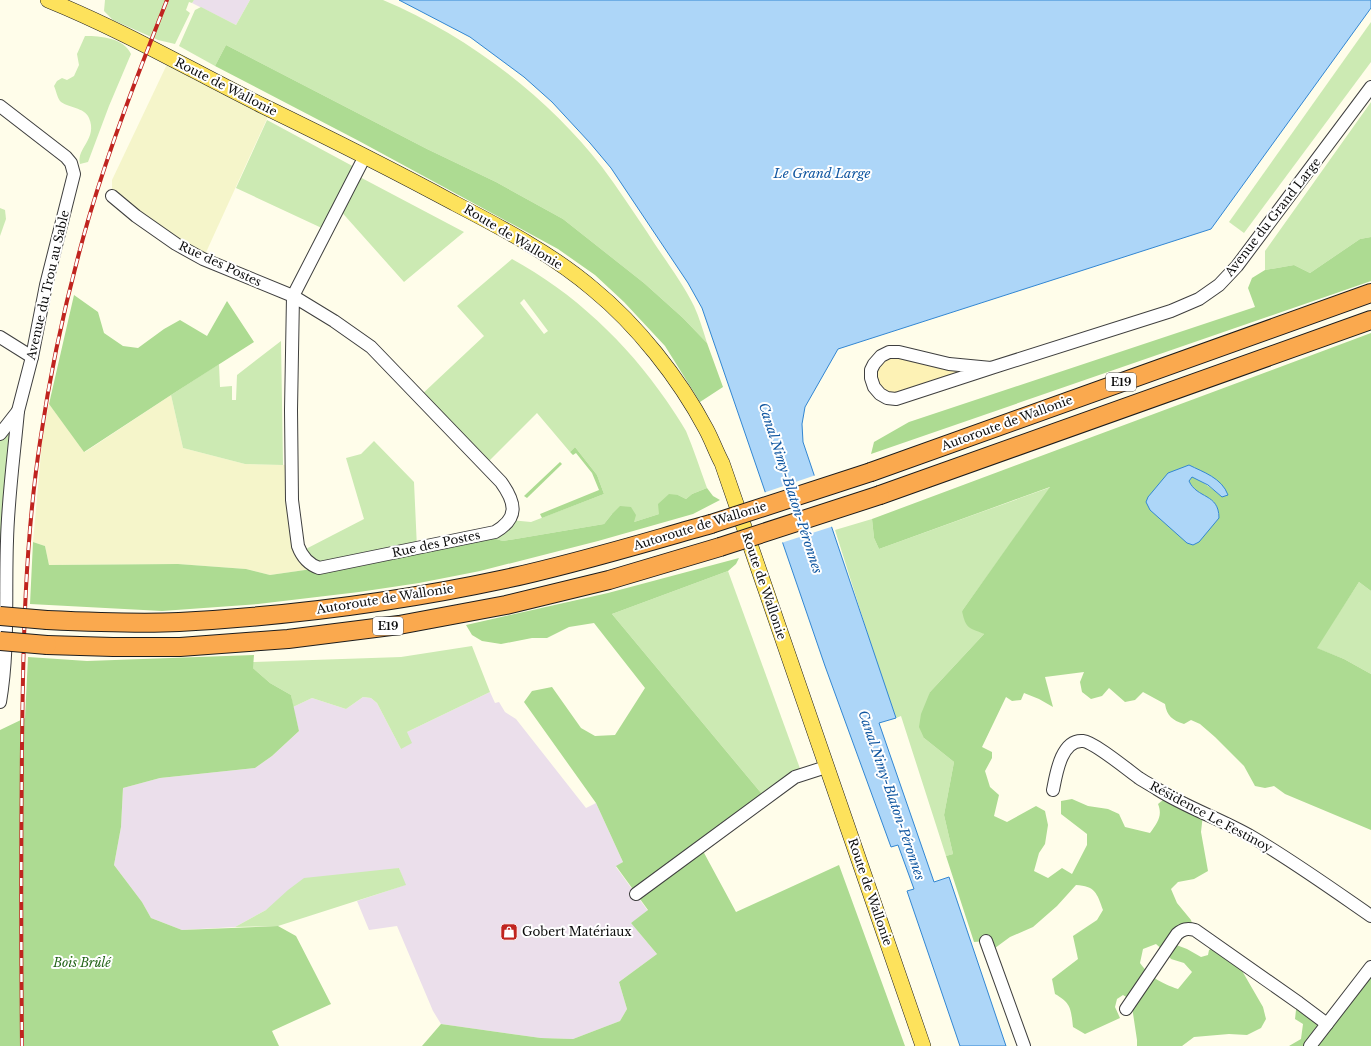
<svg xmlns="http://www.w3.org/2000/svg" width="1371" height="1046" font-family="'Libre Baskerville',serif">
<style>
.industrial{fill:#ebdfeb}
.farmland{fill:#f5f5ca}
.green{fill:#cceab3;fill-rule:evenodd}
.forest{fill:#addb92;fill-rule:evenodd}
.sand{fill:#fdf2b5}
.water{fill:#add6f8;stroke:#3286d2}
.pier{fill:#fffdea}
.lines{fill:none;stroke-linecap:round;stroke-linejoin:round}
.minor-casing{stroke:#3f3f3f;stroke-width:14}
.major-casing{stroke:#1d1d1d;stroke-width:16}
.highway-casing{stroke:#1d1d1d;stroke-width:20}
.minor{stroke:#fff;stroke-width:12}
.major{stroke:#fde25c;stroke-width:15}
.highway{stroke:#faa94e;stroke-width:18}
.rail-casing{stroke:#c0241f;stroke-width:4}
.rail{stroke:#fff;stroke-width:2.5;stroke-dasharray:8;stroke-linecap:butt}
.highway-bridge-casing{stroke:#1d1d1d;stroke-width:20;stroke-linecap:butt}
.highway-bridge{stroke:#faa94e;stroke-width:18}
.labels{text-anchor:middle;stroke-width:4;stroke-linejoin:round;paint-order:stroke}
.shield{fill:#fff;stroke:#555;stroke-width:1}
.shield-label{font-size:11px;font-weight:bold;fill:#0c0c0c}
.street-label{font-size:12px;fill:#0c0c0c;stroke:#fff}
.poi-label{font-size:12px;fill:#0c0c0c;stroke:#fff;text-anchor:start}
.park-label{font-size:12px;font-style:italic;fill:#24651a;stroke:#fff}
.water-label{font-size:13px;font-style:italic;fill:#1157a1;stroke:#fff}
</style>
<rect width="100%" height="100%" fill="#fffdea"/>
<g class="industrial">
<path d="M194 0H250L236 25 192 3Z"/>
<path d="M490 692 495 703 499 702 505 712 516 719 586 808 596 803 623 862 616 867 648 911 631 923 657 954 619 982 627 1009 620 1021 573 1039 541 1038 441 1024 433 1011 397 926 369 930 357 901 405 885 399 868 266 910 235 927 182 930 151 918 142 902 114 865 121 827 123 788 160 778 255 768 272 756 299 731 293 707 312 698 346 709 363 697 371 698 377 703 401 749 407 732Z"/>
</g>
<g class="farmland">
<path d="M170 58 271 110 203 259 112 196V180Z"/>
<path d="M171 395 183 448 245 464 292 465 298 546 319 568 270 575 246 569 178 564 49 565 45 546 33 542 42 442 49 404 85 452Z"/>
</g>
<g class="green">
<path d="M105 0H194L192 3 189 2 186 10 190 13 175 44 158 40 113 20 104 11Z"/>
<path d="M250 0H383C466 35 546 95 602 167 618 188 632 210 647 232 662 256 681 280 694 306 699 317 703 330 707 343L683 318 644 283 563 219 496 182 427 149 226 45 215 66 179 46 195 10 201 7 236 25Z"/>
<path d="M1371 22V62L1244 233 1229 222Z"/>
<path d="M85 36C101 36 124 38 131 54L109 106 88 162 80 164C76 148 98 139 89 118 85 107 67 108 60 101 57 97 56 90 54 86L57 81 62 78 67 80 74 76 79 65 77 54Z"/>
<path d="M1371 102V237L1360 239 1310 273 1294 265 1265 270V251Z"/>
<path d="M267 120 358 169 356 175 464 232 404 282 338 208 326 230 236 188Z"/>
<path d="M0 208 5 210 6 219 0 236Z"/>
<path d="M512 259C573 292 627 343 666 400 673 410 680 421 686 431 694 450 700 469 707 488L692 494 686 499 678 495 659 514 634 522 612 514 604 524 503 541 482 535 510 520 531 522 604 494 597 475 575 447 570 452 537 413 485 465 419 397 484 336 457 306ZM524 299 548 331 544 334 520 303Z"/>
<path d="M281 341 283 465 245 464 183 448 171 395 219 364 220 387 232 386V400H236L237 375Z"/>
<path d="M18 411 7 540 0 599V434Z"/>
<path d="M374 441 414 482 417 548 319 568 300 552 364 519 346 458 361 454Z"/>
<path d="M1051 487 962 611 984 634 930 692 924 738 954 762 944 815 953 854 946 856 901 716 896 718 886 692 835 530 872 519 874 538 879 549Z"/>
<path d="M728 571 802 774 766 799 612 614Z"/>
<path d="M1359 582 1371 591V674L1344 659 1316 648Z"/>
<path d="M472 646 490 692 407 732 412 743 401 749 377 703 371 698 363 697 346 709 312 698 293 707 291 695 270 683 253 668V662L401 657Z"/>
<path d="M399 868 406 885 278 926 235 927 266 910 288 890 304 878Z"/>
</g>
<g class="forest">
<path d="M226 45 427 149 496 182 563 219 644 283 683 318 707 343 723 387 700 402 665 346 624 302 595 275 558 249 359 141 215 66Z"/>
<path d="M1371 237V281L871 454 874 442 909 422 1255 307 1248 288 1252 278 1265 270 1294 265 1310 273 1360 239Z"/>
<path d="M74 295 98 312 104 333 123 346 138 348 164 329 180 320 207 336 227 301 254 342 171 395 84 452 49 404Z"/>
<path d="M1371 333V591L1359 582 1317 648 1344 659 1371 674V830L1285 794 1274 786 1265 788 1255 786 1244 766 1215 737 1200 724 1191 720 1184 724C1172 720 1167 716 1165 704L1143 692 1135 700 1125 702 1109 688 1102 696 1091 699 1082 692 1080 682 1084 672 1045 677 1053 707 1039 699 1024 693 1021 700 1012 701 1006 697 982 747 992 752V758L985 771 990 787 999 795 994 816 1007 822 1036 806 1045 811 1048 825 1045 844 1039 853 1034 871 1048 878 1062 868 1072 874 1087 845V834L1061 814V801L1072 799 1088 806 1108 809 1119 814 1125 827 1150 833C1157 823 1163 816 1158 804L1168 796 1203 814 1201 832 1208 871 1194 879 1178 882 1171 889 1177 903 1191 920 1194 930 1171 943 1187 949 1201 957 1208 955 1209 950 1216 945 1241 969 1263 1007 1266 1019 1261 1028 1247 1035 1229 1034 1194 1037 1182 1046H1137V1040L1131 1000 1123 995 1117 999 1115 1007 1120 1018 1085 1034 1073 1027C1071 1009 1071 1003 1055 994L1052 979 1078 959 1073 936 1097 920 1103 910C1097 893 1095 886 1076 885L1057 906 1033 927 1010 937 995 948 986 941 974 942 946 856 953 854 944 815 954 762 924 738 919 727 921 714 930 692 984 634C969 627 966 630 962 611L1050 487 879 549 874 538 872 519ZM1189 465 1222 497C1212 488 1203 482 1192 476L1189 481C1197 499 1219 493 1219 518L1148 497ZM1156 944 1165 952 1171 959 1184 963 1192 972 1178 989C1161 983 1151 978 1140 963L1143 949Z"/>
<path d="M575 447 597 475 604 494 542 518 540 514 599 490 592 473 576 453 573 455 570 452Z"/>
<path d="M560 462 562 464 527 498 524 496Z"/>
<path d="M707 488 713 496 720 500 693 514 598 541 480 571 419 583 359 592 258 604 162 611 30 604 33 542 45 546 49 565 178 564 246 569 270 575 319 568 482 535 503 541 604 524 612 514 620 506 631 507 636 515 634 522 659 514 658 504 669 494 678 495 686 499 692 494Z"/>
<path d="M739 558 736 564 728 571 612 614 766 799 703 851 736 912 839 865 905 1046H422L441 1024 541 1038 573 1039 620 1021 627 1009 619 982 657 954 631 923 648 910 616 866 623 862 596 803 524 702 532 691 552 687 581 728 595 736 615 735 645 688 594 623 569 627 547 638H532L501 644 482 641 472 635 466 625 608 593Z"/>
<path d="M254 655 253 668 270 683 291 695 299 731 272 756 255 768 160 778 123 788 121 827 114 865 142 902 151 918 182 930 278 926 296 936 331 1004 272 1031 279 1046H0V730L25 718 28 657 87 661Z"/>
<path d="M1371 967V1046H1289L1301 1039 1303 1024 1295 1019 1297 1001 1327 1024Z"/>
</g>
<path class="sand" d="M881 356 991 368 907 396 880 394 871 370Z"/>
<g class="water">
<path d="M399 0H1371V8L1211 229 838 349 805 407 802 424 803 442 896 718 879 723 934 882 949 877 1006 1046H960L907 891 914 889 898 845 891 847 825 666 702 308 688 283 611 168 590 143 552 102 524 77 470 37Z"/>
<path d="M1189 465C1203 472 1222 478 1228 495L1222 497 1208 485 1192 477 1189 481C1197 499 1219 493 1219 518L1199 542 1193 545 1187 543 1150 510 1146 502 1148 497 1168 473Z"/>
</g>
<path class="pier" d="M816 475 834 526 781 543 763 493Z"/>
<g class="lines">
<defs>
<g id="minor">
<path d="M0 106 66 157 71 163 74 174 46 285 32 357 18 411 0 434"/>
<path d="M112 196 136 216 176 244 203 259 293 296 334 321 371 347 501 482C516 503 519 518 495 532L319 568C308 564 302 557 298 546L292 500 291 410 293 296 365 156"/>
<path d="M0 337 32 357"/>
<path d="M991 368 896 399 887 398 880 394 874 387 871 378V370L874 364 881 356 889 352H899L949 364 991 368 1171 311 1199 299 1219 285 1237 266 1371 87"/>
<path d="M0 702C9 650 5 594 7 541 8 498 14 455 18 411"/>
<path d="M1053 790C1056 775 1061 739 1083 741 1094 742 1128 770 1139 778 1145 782 1151 785 1157 789 1187 808 1221 819 1252 837 1293 861 1332 889 1371 916"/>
<path d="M636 894 795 777 826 767"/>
<path d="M986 941 1024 1046"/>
<path d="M1126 1009 1177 934C1183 929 1187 928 1195 930L1299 1003 1327 1024"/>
<path d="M1310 1046 1371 967"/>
</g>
<path id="major" d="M48 0C122 30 191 70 263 106 327 137 391 169 454 203 502 228 552 254 593 289 637 325 679 378 706 429 712 440 716 452 722 463L923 1046"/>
<g id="highway">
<path d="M871 472 1371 293"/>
<path d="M880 495 1371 320"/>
<path d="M47 620C91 622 135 624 179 622 288 616 398 602 505 579 575 564 643 543 711 524"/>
<path d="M47 645 113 647H180L288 639 399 625 506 605 609 580 720 547"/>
</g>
</defs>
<use href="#minor" class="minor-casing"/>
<use href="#major" class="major-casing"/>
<use href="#highway" class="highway-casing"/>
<use href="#minor" class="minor"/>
<use href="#major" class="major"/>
<use href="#highway" class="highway"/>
<defs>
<path id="rail" d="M22 1046C21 946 21 846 22 746 23 644 25 542 40 442 51 366 68 290 89 217 111 143 139 71 167 0"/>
</defs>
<use href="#rail" class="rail-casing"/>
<use href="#rail" class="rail"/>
<defs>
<g id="highway-bridge">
<path d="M711 524 871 472"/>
<path d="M720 547 880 495"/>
<path d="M0 616 47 620"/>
<path d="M0 641 47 645"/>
</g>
</defs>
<use href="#highway-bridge" class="highway-bridge-casing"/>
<use href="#highway-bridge" class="highway-bridge"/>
</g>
<defs>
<symbol id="shop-square" viewBox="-11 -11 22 22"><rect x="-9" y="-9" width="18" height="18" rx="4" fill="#c0241f" stroke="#fff"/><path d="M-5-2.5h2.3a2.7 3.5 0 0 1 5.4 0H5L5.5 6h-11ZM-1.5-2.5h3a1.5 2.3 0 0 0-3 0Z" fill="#fff"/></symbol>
</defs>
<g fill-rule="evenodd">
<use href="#shop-square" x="499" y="922" width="20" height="20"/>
</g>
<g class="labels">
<g class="shield">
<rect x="1106" y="373" width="30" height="18" rx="3"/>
<rect x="373" y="617" width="30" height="18" rx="3"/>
</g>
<g class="shield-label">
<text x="1121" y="386">E19</text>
<text x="388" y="630">E19</text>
</g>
<g class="street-label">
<text transform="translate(226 87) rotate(27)" y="4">Route de Wallonie</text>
<text transform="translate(1273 217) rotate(-52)" y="4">Avenue du Grand Large</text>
<text transform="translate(513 237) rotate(31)" y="4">Route de Wallonie</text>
<text transform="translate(220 264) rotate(25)" y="4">Rue des Postes</text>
<text transform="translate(48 285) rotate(-77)" y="4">Avenue du Trou au Sable</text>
<text transform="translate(1007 423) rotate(-20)" y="4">Autoroute de Wallonie</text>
<text transform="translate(700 526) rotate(-17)" y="4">Autoroute de Wallonie</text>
<text transform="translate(436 544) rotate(-12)" y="4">Rue des Postes</text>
<text transform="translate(764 586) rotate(71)" y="4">Route de Wallonie</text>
<text transform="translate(385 599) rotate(-9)" y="4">Autoroute de Wallonie</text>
<text transform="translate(1211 817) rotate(28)" y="4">Résidence Le Festinoy</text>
<text transform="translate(870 892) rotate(71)" y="4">Route de Wallonie</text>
</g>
<g class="poi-label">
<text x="522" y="936">Gobert Matériaux</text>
</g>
<g class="park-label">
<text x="82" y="967">Bois Brûlé</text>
</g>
<g class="water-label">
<text x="822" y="178">Le Grand Large</text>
<text transform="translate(791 488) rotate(72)" y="5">Canal Nimy-Blaton-Péronnes</text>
<text transform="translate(892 795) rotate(71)" y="5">Canal Nimy-Blaton-Péronnes</text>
</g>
</g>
</svg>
